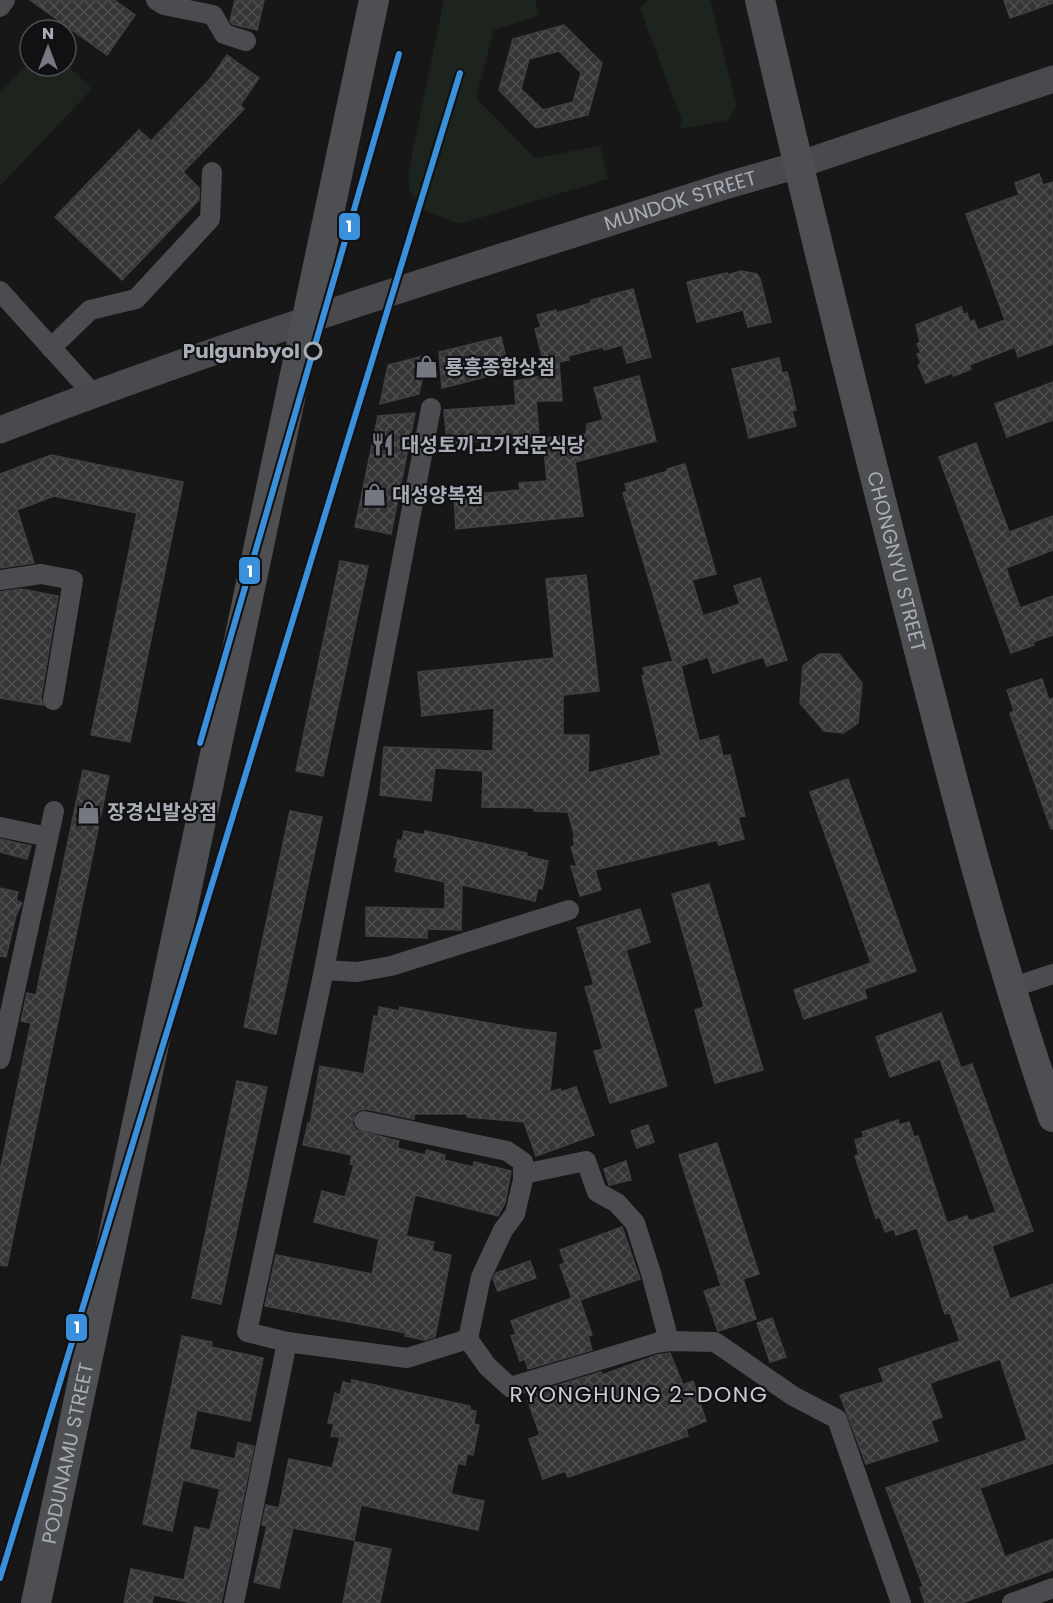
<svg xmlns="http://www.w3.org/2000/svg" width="1053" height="1603" font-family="Poppins,'Noto Sans KR',sans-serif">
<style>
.green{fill:#1d241e}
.building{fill:url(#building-cross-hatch);stroke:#3f4043;stroke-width:1.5;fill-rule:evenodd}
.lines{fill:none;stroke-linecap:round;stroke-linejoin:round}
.minor{stroke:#4b4c50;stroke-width:20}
.secondary{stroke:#4a4a4e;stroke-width:27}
.primary{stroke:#4d4f52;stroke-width:30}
.metro-1-casing{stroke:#111113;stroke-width:10}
.metro-1{stroke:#3a90db;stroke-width:6}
.stop-dot{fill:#111113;stroke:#a8adb8;stroke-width:3}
.labels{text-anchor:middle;stroke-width:4.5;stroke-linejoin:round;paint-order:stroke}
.street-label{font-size:20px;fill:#a8adb8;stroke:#111113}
.stop-label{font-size:20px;font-weight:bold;fill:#a8adb8;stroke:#111113;text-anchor:end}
.poi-label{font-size:20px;font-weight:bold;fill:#a8adb8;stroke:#111113;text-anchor:start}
.quarter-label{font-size:22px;letter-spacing:1.5px;fill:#c9ccd4;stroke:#111113}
.line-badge{stroke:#111113;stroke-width:2}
.badge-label{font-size:16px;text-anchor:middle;font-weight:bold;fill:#fff}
</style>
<defs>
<pattern id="building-cross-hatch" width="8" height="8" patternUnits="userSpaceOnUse" patternTransform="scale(1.5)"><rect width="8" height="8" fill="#353536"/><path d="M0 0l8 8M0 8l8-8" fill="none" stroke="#4f5051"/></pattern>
</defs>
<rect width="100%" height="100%" fill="#171717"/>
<g class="green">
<path d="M444 0H535L539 16 494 30 476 98 535 158 600 146 608 179 459 224 424 210 410 192 408 174Z"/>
<path d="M648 0H710L737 106 728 120 681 129 679 124 682 121 640 8Z"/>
<path d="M30 62V66H66V64L92 89 0 186V93Z"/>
</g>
<g class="building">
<path d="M30 0H114L135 15 107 55Z"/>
<path d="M235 0H264L257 30 232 24 230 21Z"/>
<path d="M1004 0H1053V3L1010 18Z"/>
<path d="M564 25 602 63 588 115 536 128 499 90 513 39ZM559 51 581 73 573 102 543 110 521 89 529 59Z"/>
<path d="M227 55 259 78 240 105 244 109 183 172 199 188V200L122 280 55 217 139 130 151 141 211 78Z"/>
<path d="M1039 174 1043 185 1053 182V344L1018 357 1015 347 969 365 971 369 954 376 952 373 926 383 918 365 921 363 917 354 921 353 917 344 920 342 916 325 961 307 964 315 967 313 970 322 974 320 978 330 1005 320 966 214 1019 195 1015 183Z"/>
<path d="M741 271 757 274 760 279 771 322 748 327 743 310 697 322 687 282 727 273V275Z"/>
<path d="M633 289 651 357 627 363 622 345 604 350 603 347 568 356 569 360 559 362 562 401H536L539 436 447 444 444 410 516 405 514 381 547 375 535 329 541 327 537 315 556 310V313L591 303V300Z"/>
<path d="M501 337 509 371 442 388 439 352Z"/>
<path d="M427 355 419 394 380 404 388 365Z"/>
<path d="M779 358 782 373 787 372 791 387 796 410 792 411 796 426 749 438 732 369Z"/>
<path d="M639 376 656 441 575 462 583 516 456 529 454 496 520 490 519 483 547 481 543 438 586 434 587 424 603 420 594 388Z"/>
<path d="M1053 382V420L1007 437 995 404Z"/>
<path d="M415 413 391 534 355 527 378 416Z"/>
<path d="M976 443 1009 532 1053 516V550L1006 568 1020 608 1053 596V635L1033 642 1034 645 1011 653 939 457Z"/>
<path d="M51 455 183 482 130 742 91 735 137 513 54 496 17 510 34 563 0 568V474Z"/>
<path d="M685 464 716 574 692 580 703 616 740 604 734 586 760 578 787 660 767 666 763 657 713 673 708 657 681 666 699 741 718 736 723 756 730 755 745 816 738 817 744 839 719 845 717 840 595 870 601 890 580 896 571 866 577 867 571 847 575 846 573 838H575L568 812 534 811V808L482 807 483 771 435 768 431 801 380 795 384 747 493 751 494 708 422 716 418 672 554 658 546 579 586 575 599 691 563 695V735H589L588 773 661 755 642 676 645 675 643 668 673 661 623 493 627 491 625 484 668 471 667 469Z"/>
<path d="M340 561 368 566 323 776 296 771Z"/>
<path d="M21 589 58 596 41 698 43 705 0 698V592Z"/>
<path d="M819 654H839L862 683 858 723 843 733 824 731 800 703 803 666Z"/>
<path d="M1042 679 1049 700 1053 698V829H1051L1010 713 1014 711 1007 690Z"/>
<path d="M83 770 109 776 7 1266 0 1265V1171L31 1023 21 1021 27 993 36 995Z"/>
<path d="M848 779 916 971 864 989 867 998 804 1019 794 990 871 963 810 792Z"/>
<path d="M290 811 322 817 276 1034 244 1027Z"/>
<path d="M404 831 424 835 425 831 527 853 526 856 548 861 542 889 538 888 535 901 462 885 461 930 427 929V938L366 936V907L445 909V882L395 871 398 858 394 857 398 840 402 841Z"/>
<path d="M0 839 31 846 27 859 0 852Z"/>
<path d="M709 884 763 1070 715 1083 695 1010 704 1007 672 894Z"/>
<path d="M0 888 18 892 16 900 22 903 16 915 6 957 0 956Z"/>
<path d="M640 909 650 942 626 950 667 1086 610 1103 594 1051 603 1049 585 987 594 985 577 928Z"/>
<path d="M379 1007 399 1011 400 1007 522 1029 556 1033 550 1092 560 1089 561 1092 576 1087 594 1135 536 1156 524 1122 467 1117V1114H414V1119L366 1109 360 1110 355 1113 352 1124 356 1130 399 1141 397 1148 425 1155 427 1150 445 1155 444 1160 473 1167 474 1162 511 1171 505 1203 498 1216 415 1195 406 1236 434 1242 432 1251 451 1255 435 1337 425 1340 405 1336 406 1333 265 1306 276 1255 372 1274 379 1239 314 1222 322 1191 345 1197 354 1165 350 1164 352 1155 303 1145 308 1123 310 1124 320 1066 364 1074 374 1016 378 1017Z"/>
<path d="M941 1013 961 1068 972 1064 1033 1231 992 1246 1010 1299 1053 1284V1463L980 1488 1005 1557 1053 1539V1570L962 1603H925L920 1588 923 1586 886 1488 1027 1440 1000 1359 930 1383 942 1417 931 1421 938 1441 866 1464 840 1395 884 1382 879 1369 960 1341 950 1313 945 1314 917 1228 896 1235 894 1229 885 1232 880 1217 876 1218 855 1156 859 1155 855 1140 864 1137 862 1132 898 1120 899 1125 909 1122 914 1137 918 1136 947 1223 967 1216 969 1221 996 1212 940 1059 890 1077 876 1037Z"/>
<path d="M237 1081 267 1087 221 1304 192 1298Z"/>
<path d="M648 1125 654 1142 637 1148 631 1131Z"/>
<path d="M717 1143 759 1274 743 1279 756 1319 718 1331 704 1291 721 1286 679 1155Z"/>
<path d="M626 1161 631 1180 609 1185 604 1169Z"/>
<path d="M622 1227 640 1279 580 1300 592 1335 588 1336 592 1350 528 1369 525 1359 520 1361 511 1336 516 1334 511 1321 572 1298 560 1265 565 1263 560 1250Z"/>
<path d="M530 1261 536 1278 498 1291 493 1279 496 1273Z"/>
<path d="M772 1318 786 1357 770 1362 757 1323Z"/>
<path d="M182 1336 212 1342 211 1347 263 1358 250 1421 197 1410 189 1449 235 1459 238 1443 254 1446 235 1539 221 1603H192L154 1595 152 1603H124L131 1569 184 1580 195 1527 210 1530 220 1489 183 1480 172 1531 143 1524Z"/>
<path d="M670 1353 683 1385 693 1381 706 1421 686 1429 688 1436 568 1477 565 1471 543 1479 529 1439 540 1435 528 1401 538 1397 536 1392 601 1372 602 1375 657 1355Z"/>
<path d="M352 1380 470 1406V1410L476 1411 474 1424 479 1425 473 1455 467 1454 465 1465 458 1463 451 1494 484 1501 478 1530 361 1505 354 1540 293 1528 279 1588 254 1582 267 1526 262 1525 266 1505 279 1508 289 1459 332 1468 340 1437 331 1436 334 1424 328 1423 335 1393 340 1395 343 1382 351 1384Z"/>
<path d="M355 1542 391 1549 380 1603H343Z"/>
</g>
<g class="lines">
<g class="minor">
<path d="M156 0 164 5 213 15 224 34 246 41"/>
<path d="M0 7 5 0"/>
<path d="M0 291 93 394"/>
<path d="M51 348 90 310 136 299 210 219 212 172"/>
<path d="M0 580 41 574 73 580 53 700"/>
<path d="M0 827 48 837"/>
<path d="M324 970 357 972 391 966 569 910"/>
<path d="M1011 988 1053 974"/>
<path d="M0 1059 54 811"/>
<path d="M364 1121 507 1151 523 1162V1180L515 1214 503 1230 481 1277 468 1339 407 1358 287 1342 247 1332 324 970 431 408"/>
<path d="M523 1174 586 1161 597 1192 617 1203 635 1223 651 1273 669 1341"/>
<path d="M468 1339 487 1366 510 1387 656 1343 669 1341 715 1342 793 1396 837 1419 901 1603"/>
<path d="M234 1603 287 1342"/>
<path d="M1012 1603 1053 1588"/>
</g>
<path class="secondary" id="s1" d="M0 430C239 337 484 263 728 185L798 165 1053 79"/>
<g class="primary">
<path id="s2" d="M760 0C807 206 858 410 910 615 953 783 996 953 1053 1117"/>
<path id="s3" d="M36 1603 374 0"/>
</g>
<defs>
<g id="metro-1">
<path d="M200 743 399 54"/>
<path d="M0 1578 460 73"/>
</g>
</defs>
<use href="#metro-1" class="metro-1-casing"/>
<use href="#metro-1" class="metro-1"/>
</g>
<defs>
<symbol id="shop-bare" viewBox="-9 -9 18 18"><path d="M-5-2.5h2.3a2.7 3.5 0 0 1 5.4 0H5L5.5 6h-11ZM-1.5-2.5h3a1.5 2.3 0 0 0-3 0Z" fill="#757880" stroke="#111113" stroke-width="2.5" paint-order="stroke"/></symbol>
<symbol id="restaurant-bare" viewBox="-9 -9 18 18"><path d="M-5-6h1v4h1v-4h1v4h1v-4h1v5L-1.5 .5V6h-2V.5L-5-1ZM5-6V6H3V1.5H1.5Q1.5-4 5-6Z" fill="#757880" stroke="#111113" stroke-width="2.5" paint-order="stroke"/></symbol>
</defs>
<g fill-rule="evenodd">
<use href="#shop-bare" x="410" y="350" width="33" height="33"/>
<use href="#restaurant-bare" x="366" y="428" width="33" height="33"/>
<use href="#shop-bare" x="358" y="478" width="33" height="33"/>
<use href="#shop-bare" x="72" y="796" width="33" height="33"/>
</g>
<circle class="stop-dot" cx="313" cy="351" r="8"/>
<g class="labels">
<g class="street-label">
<text dy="7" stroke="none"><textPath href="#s1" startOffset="718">MUNDOK STREET</textPath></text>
<text dy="7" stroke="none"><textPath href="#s2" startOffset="578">CHONGNYU STREET</textPath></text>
<text dy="7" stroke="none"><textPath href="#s3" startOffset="153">PODUNAMU STREET</textPath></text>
</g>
<g class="stop-label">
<text x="300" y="358">Pulgunbyol</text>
</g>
<g class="poi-label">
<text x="445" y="374">룡흥종합상점</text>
<text x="401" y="452">대성토끼고기전문식당</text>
<text x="392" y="502">대성양복점</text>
<text x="107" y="819">장경신발상점</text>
</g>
<g class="quarter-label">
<text x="639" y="1402">RYONGHUNG 2-DONG</text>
</g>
</g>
<g class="line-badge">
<rect x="338" y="212" width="23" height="29" rx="6" fill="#3a90db"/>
<rect x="238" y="556" width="23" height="29" rx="6" fill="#3a90db"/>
<rect x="65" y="1313" width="23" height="29" rx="6" fill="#3a90db"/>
</g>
<g class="badge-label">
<text x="349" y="232">1</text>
<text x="250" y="577">1</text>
<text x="77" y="1333">1</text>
</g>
<g transform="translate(48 48)"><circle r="28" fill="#111113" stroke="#4d4f55" stroke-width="1.5"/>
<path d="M0-4.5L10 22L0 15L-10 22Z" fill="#757880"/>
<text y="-9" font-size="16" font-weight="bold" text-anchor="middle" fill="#a8adb8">N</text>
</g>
</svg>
